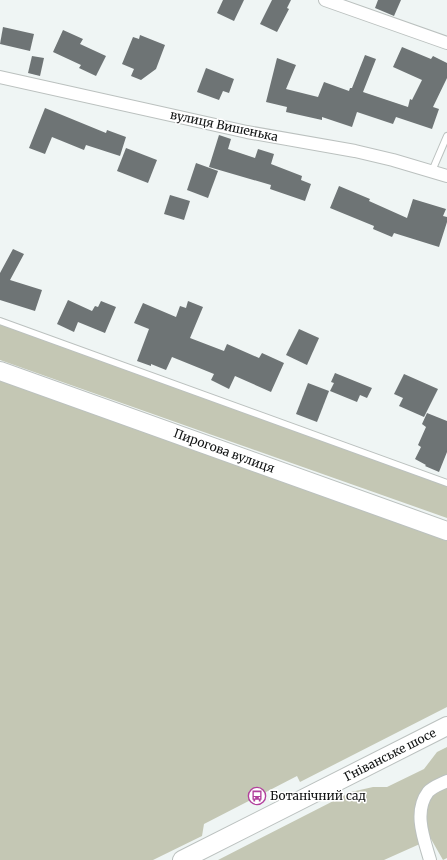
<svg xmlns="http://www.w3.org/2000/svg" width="447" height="860" font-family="Merriweather,serif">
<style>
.green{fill:#c4c7b4}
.building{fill:#6e7475}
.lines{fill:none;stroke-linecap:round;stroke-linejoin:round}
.service-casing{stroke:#bbc1bf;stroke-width:8}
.minor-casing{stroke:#bbc1bf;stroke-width:14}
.secondary-casing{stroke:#bbc1bf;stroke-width:20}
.service{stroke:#fff;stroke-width:6}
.minor{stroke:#fff;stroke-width:12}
.secondary{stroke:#fff;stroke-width:18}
.labels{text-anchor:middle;stroke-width:3;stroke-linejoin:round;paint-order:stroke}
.street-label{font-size:12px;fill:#111313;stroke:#fff}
.poi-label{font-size:12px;fill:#111313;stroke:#fff;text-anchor:start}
</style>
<rect width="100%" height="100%" fill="#eff5f4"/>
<g class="green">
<path d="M0 321 447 483V518L0 360Z"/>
<path d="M0 371 447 531V707L300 782 297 776 204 824 202 836 153 860H0Z"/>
<path d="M447 747V858L443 860 431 839 384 860H218L351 792 373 787H387L424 769 437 752Z"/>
</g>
<g class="building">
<path d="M223 0H244L234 21 217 13Z"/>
<path d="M272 0H291L287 8 289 9 277 32 260 24Z"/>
<path d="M378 0H401L394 16 375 8Z"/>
<path d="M3 27 34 34 30 51 0 44Z"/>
<path d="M63 30 83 39 80 44 106 56 96 76 79 68 81 65 53 52Z"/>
<path d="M140 35 165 45 156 69 141 80 131 76 134 69 122 64 133 37 139 39Z"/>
<path d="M402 47 431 59 433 56 447 63V78L433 107 439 109 432 129 396 117 393 124 357 112 352 127 322 117V120L286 112 287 107 266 102 277 58 296 65 286 89 318 97 324 82 349 91 350 88H352L365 55 376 59 363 92 408 107 410 99 412 100 422 80 393 67Z"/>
<path d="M32 56 44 58 40 76 28 73Z"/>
<path d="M206 68 234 79 229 93 223 91 219 100 197 92Z"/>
<path d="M45 108 106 133 107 130 126 137 120 156 86 145 84 150 52 137 45 154 29 148Z"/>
<path d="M219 135 231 139 228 149 255 158 258 149 274 154 271 164 302 176 301 180 311 184 305 201 270 189 271 185 209 167Z"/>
<path d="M126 148 157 160 148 183 117 171Z"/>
<path d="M196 163 218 171 208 198 187 190Z"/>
<path d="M339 186 370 199 369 201 407 218 413 199 446 209 443 216 447 217V222L439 247 394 233 392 237 373 229 374 226 330 208Z"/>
<path d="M170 195 190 201 184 220 164 214Z"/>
<path d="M13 249 24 254 10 280 42 290 35 311 0 300V273Z"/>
<path d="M68 300 92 311 95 306 98 307 101 301 116 307 105 333 78 322 74 332 57 324Z"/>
<path d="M188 301 203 307 190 338 224 351 227 344 259 358 262 353 284 363 271 392 235 376 229 389 211 380 214 374 172 357 166 370 151 364V366L137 361 149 329 134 323 143 303 176 317 180 306 186 308Z"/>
<path d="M299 329 319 338 307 365 286 355Z"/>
<path d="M335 373 372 388 367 398 360 395 357 402 330 391 334 383 331 382Z"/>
<path d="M404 374 438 389 424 417 399 406 403 398 394 394Z"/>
<path d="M308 383 329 391 317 422 296 414Z"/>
<path d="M427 413 447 421V452L439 472 425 466 426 465 415 459 421 447 418 445 426 427 422 424Z"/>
</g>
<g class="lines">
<defs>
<g id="service">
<path d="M432 171 447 136"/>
<path d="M0 321 447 483"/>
</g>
<g id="minor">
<path d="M325 0 447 43"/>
<path d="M0 77 247 132 355 151 393 160 447 176"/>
<path d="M430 860C424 839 413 812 428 792 432 787 441 784 447 781"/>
</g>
<g id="secondary">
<path d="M0 371 447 531"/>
<path d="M182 860 447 726"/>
</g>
</defs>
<use href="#service" class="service-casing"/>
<use href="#minor" class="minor-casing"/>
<use href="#secondary" class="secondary-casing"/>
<use href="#service" class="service"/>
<use href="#minor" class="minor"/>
<use href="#secondary" class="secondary"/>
</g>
<defs>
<symbol id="bus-ring" viewBox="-11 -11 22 22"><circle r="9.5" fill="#fff" stroke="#b2419d" stroke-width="1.5"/><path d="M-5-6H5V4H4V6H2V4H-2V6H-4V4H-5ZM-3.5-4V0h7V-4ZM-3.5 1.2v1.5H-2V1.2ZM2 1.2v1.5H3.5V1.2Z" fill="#b2419d"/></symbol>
</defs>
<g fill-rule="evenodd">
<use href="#bus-ring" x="247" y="786" width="20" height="20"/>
</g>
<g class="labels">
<g class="street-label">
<text transform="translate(224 126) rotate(12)" y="4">вулиця Вишенька</text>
<text transform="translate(224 451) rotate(20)" y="4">Пирогова вулиця</text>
<text transform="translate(390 755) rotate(-27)" y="4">Гніванське шосе</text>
</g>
<g class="poi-label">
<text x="270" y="800">Ботанічний сад</text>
</g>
</g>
</svg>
